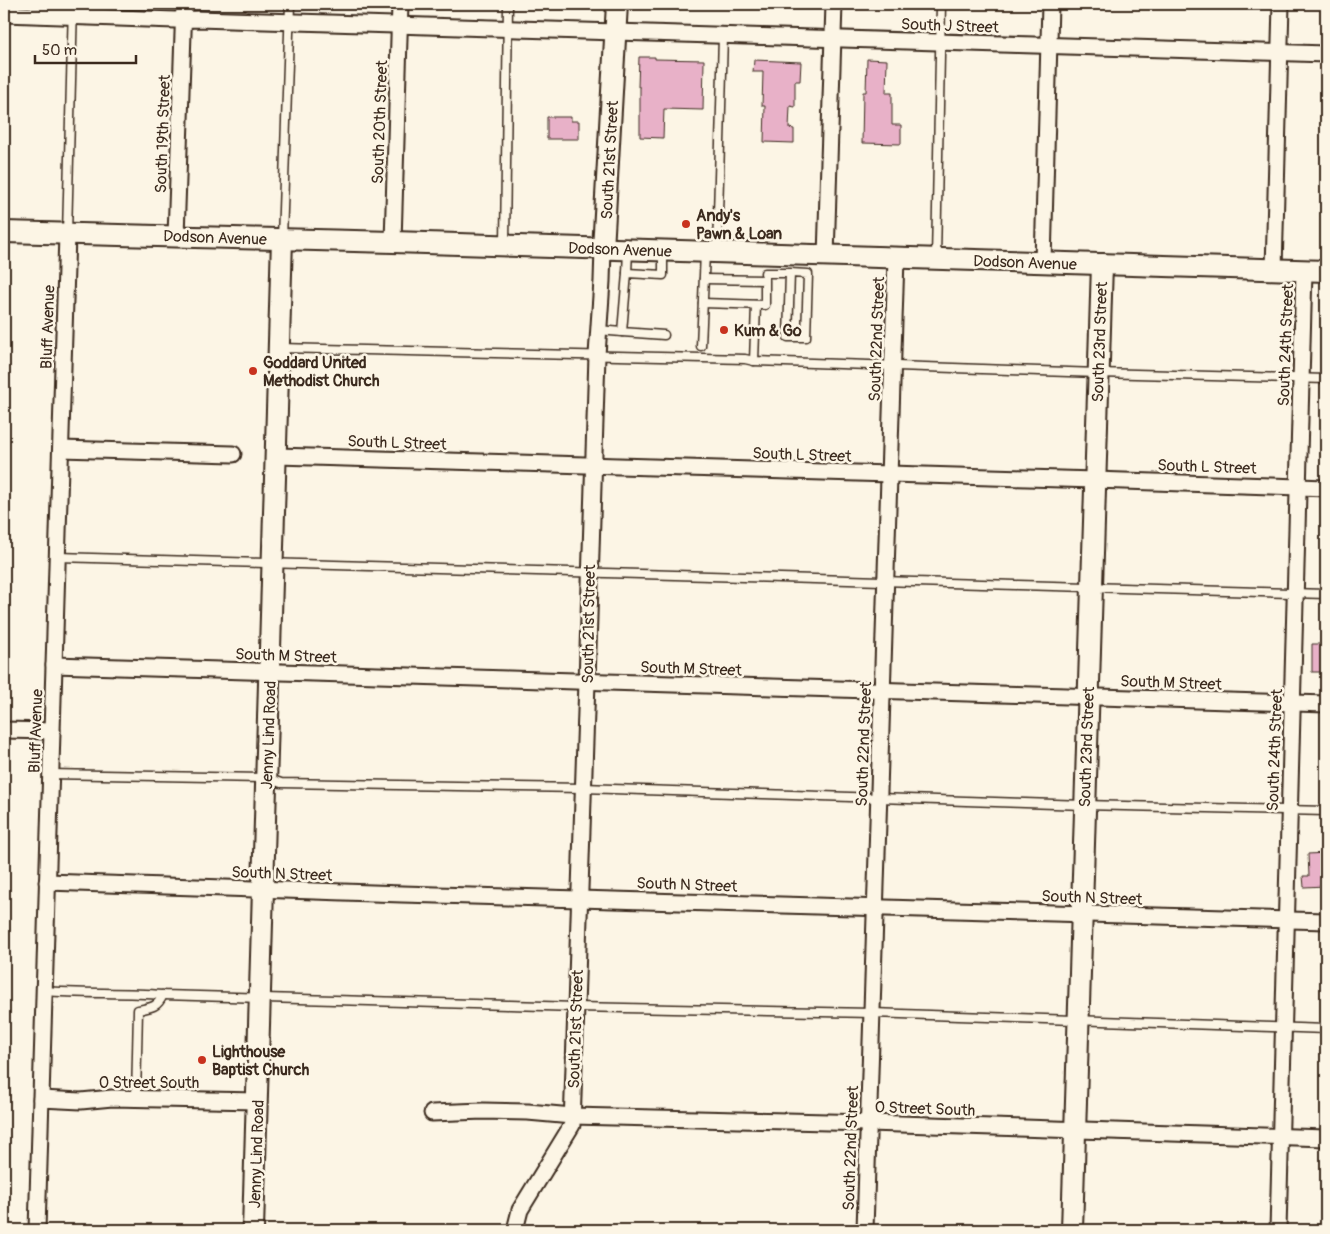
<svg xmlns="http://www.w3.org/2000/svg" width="1330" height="1234" font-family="Pangolin,sans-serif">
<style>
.building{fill:#e8b1c8;stroke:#3b2a1e}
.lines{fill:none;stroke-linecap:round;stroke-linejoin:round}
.service-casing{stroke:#3b2a1e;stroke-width:11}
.minor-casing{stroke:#3b2a1e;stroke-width:19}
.tertiary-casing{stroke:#3b2a1e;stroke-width:24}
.service{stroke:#fcf5e5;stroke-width:8}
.minor{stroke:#fcf5e5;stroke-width:15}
.tertiary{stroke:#fcf5e5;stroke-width:20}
.poi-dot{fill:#c8321e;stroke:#fcf5e5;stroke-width:2}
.labels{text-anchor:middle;stroke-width:5;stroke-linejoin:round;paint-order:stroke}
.street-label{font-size:16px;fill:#3b2a1e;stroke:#fcf5e5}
.poi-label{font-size:16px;font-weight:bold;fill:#3b2a1e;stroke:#fcf5e5;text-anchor:start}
</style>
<rect width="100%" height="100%" fill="#fcf5e5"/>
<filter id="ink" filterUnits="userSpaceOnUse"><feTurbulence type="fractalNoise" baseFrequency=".02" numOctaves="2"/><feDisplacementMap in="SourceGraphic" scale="10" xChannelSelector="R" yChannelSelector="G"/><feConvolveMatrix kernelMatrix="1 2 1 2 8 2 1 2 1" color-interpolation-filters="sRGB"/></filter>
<g filter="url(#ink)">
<g class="building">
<path d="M639 57H655V59L704 60 703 110 664 109 663 138 640 137V87H638Z"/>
<path d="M867 59 887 60 886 93H892V125H901V144L862 143 863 92H866Z"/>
<path d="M754 60 801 62 800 81H795V107L790 106 789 128 794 129V143L764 142 765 106H762L763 72H753Z"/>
<path d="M547 117H571V121H579V139H547Z"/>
<path d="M1312 644H1324V648H1326V672H1312Z"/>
<path d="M1326 853V886L1304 887 1303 876H1309L1308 854Z"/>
</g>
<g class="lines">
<defs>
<g id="service">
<path d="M67 234 73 4"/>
<path d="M282 239 290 4"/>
<path d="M505 244 508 4"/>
<path d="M717 250 723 36"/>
<path d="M663 251V275L627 273 622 332 664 335"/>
<path d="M936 259 941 4"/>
<path d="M627 273 628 250"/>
<path d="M765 273H790L788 337H806L808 274 790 273"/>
<path d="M703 303 765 305V280L704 279"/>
<path d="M598 330 622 332"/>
<path d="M701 346 705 252"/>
<path d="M279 348 745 359 754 361 1098 373 1326 379"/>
<path d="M754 361 756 305"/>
<path d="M58 557 1326 594"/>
<path d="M50 774 267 778 281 783 583 788 1084 805 1326 811"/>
<path d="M44 991C83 994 123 992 163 995L576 1007 872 1013 1326 1029"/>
<path d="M136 1099 138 1010C151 1007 157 1008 163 995"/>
</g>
<g id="minor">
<path d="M4 14 175 20 198 19 1326 54"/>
<path d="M176 236 184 4"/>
<path d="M393 242 400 4"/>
<path d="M826 256 834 4"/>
<path d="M1043 262 1050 4"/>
<path d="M1274 270 1281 4"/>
<path d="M61 449 233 454"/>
<path d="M277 456 1095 480 1326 488"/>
<path d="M54 665 1326 704"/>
<path d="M4 730 52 731"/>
<path d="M47 882 402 894 579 899 1326 921"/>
<path d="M41 1099 81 1101 112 1098 257 1101"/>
<path d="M432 1113 483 1111 528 1112 572 1116 869 1123 1326 1138"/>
<path d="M37 1230 67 234"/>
<path d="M515 1230 520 1210 572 1125 587 682 597 355 602 281 603 249"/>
<path d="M865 1230 896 258"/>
<path d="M1278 1230 1304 271"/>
</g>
<g id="tertiary">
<path d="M4 232 393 242 1326 271"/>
<path d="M603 249 617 4"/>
<path d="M253 1230 282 239"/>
<path d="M1072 1230 1102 264"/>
</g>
</defs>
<use href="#service" class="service-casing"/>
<use href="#minor" class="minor-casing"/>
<use href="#tertiary" class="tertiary-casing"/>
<use href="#service" class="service"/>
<use href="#minor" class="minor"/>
<use href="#tertiary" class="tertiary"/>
</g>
</g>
<g class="poi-dot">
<circle cx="686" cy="224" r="5"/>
<circle cx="724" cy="330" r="5"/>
<circle cx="253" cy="371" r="5"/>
<circle cx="202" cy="1060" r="5"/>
</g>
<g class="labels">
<g class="street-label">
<text transform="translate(950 25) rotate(2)" y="6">South J Street</text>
<text transform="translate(379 122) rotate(-88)" y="6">South 20th Street</text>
<text transform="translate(162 134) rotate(-88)" y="6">South 19th Street</text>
<text transform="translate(609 160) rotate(-87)" y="6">South 21st Street</text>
<text transform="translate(215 237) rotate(2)" y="6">Dodson Avenue</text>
<text transform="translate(620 249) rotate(2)" y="6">Dodson Avenue</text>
<text transform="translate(1025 262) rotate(2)" y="6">Dodson Avenue</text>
<text transform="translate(47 327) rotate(-88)" y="6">Bluff Avenue</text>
<text transform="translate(876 339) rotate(-88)" y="6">South 22nd Street</text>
<text transform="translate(1099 342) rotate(-88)" y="6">South 23rd Street</text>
<text transform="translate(1285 345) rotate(-88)" y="6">South 24th Street</text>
<text transform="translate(397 442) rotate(2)" y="6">South L Street</text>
<text transform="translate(802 454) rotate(2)" y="6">South L Street</text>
<text transform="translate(1207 466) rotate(2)" y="6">South L Street</text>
<text transform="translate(588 624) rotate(-89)" y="6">South 21st Street</text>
<text transform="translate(286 655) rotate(2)" y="6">South M Street</text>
<text transform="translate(691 668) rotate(2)" y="6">South M Street</text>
<text transform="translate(1171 682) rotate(2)" y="6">South M Street</text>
<text transform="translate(35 731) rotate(-88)" y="6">Bluff Avenue</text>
<text transform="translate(268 735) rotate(-88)" y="6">Jenny Lind Road</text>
<text transform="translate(863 744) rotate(-88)" y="6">South 22nd Street</text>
<text transform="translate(1086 747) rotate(-88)" y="6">South 23rd Street</text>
<text transform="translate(1274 750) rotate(-88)" y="6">South 24th Street</text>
<text transform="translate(282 873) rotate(2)" y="6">South N Street</text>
<text transform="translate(687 884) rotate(2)" y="6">South N Street</text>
<text transform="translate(1092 897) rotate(2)" y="6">South N Street</text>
<text transform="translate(575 1029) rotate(-88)" y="6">South 21st Street</text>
<text x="149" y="1088">O Street South</text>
<text transform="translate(925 1108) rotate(2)" y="6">O Street South</text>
<text transform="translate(850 1148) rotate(-88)" y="6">South 22nd Street</text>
<text transform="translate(256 1154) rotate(-88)" y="6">Jenny Lind Road</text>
</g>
<g class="poi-label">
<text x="696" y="221">Andy's<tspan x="696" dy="18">Pawn &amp; Loan</tspan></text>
<text x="734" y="336">Kum &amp; Go</text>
<text x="263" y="368">Goddard United<tspan x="263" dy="18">Methodist Church</tspan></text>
<text x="212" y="1057">Lighthouse<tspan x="212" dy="18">Baptist Church</tspan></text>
</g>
</g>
<rect width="1330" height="1234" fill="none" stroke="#fcf5e5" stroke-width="20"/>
<rect x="10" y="10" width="1310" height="1214" fill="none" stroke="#3b2a1e" stroke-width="2" filter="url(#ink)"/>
<path d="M35 55v8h101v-8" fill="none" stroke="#3b2a1e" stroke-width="2.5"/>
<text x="42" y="55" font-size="15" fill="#3b2a1e" stroke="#fcf5e5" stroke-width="4" paint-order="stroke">50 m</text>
</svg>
